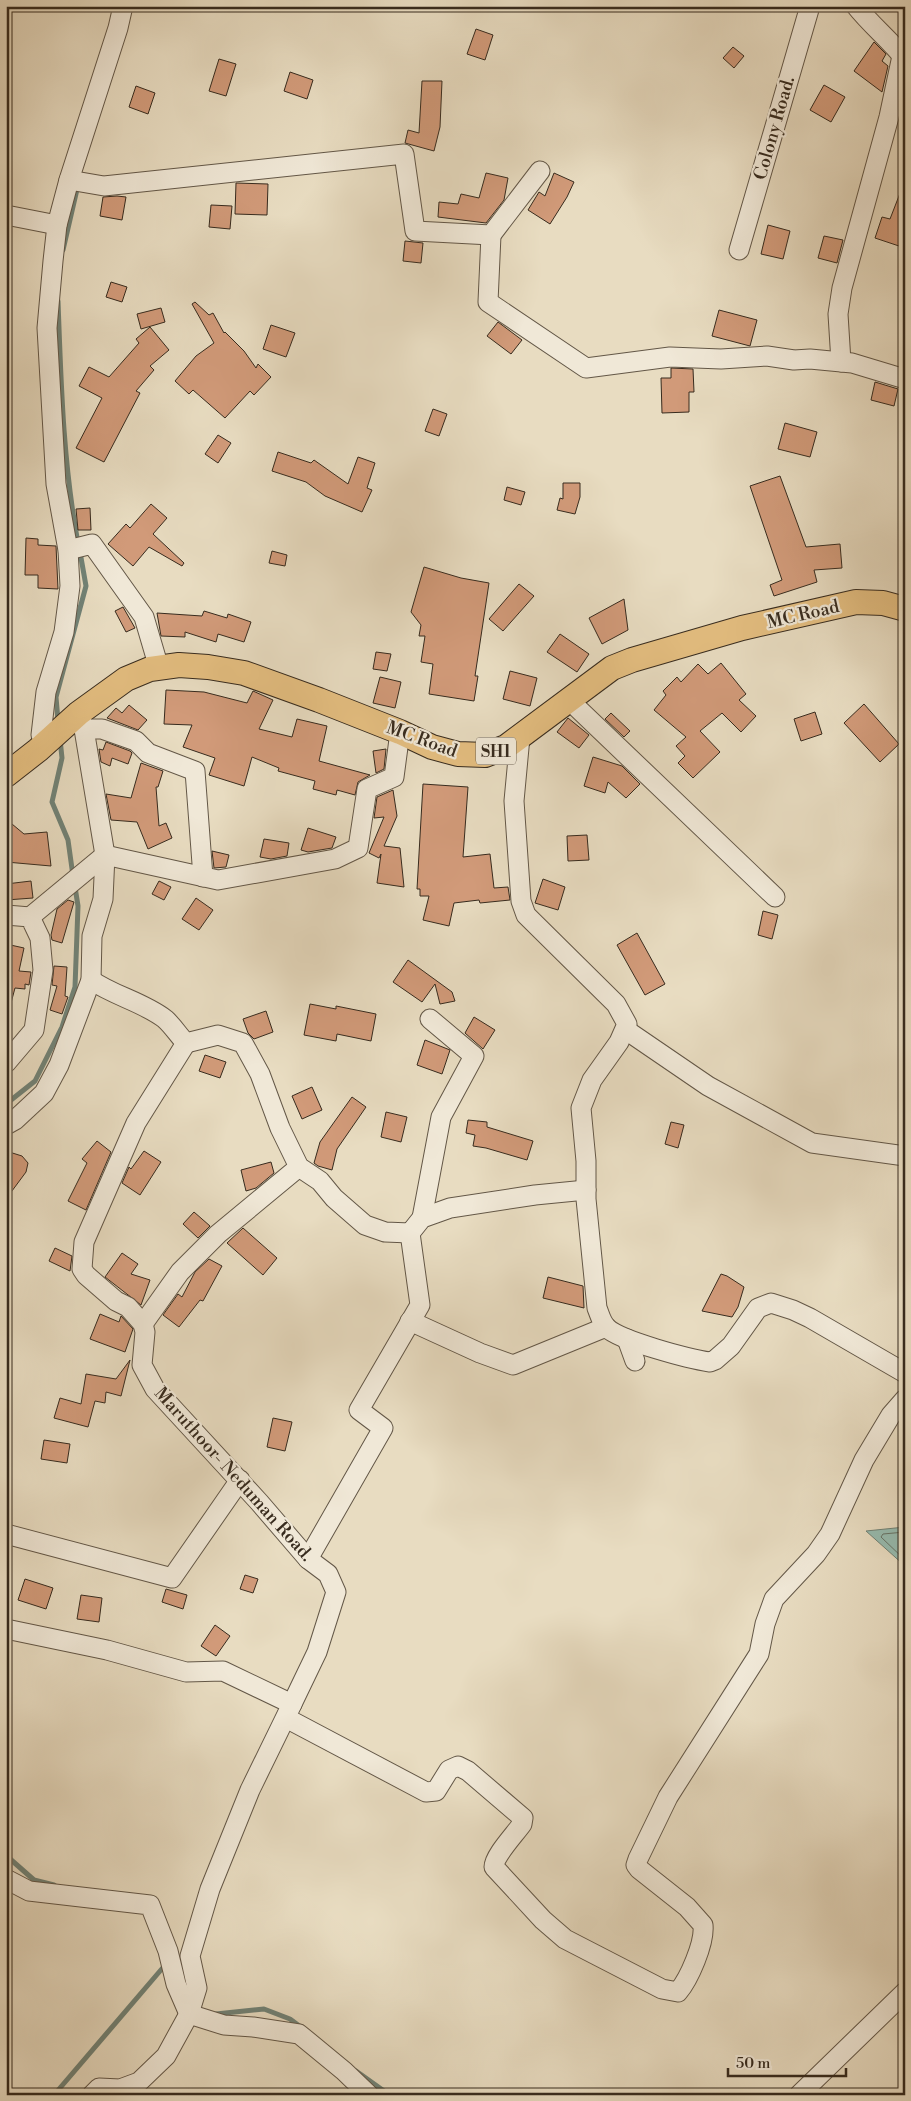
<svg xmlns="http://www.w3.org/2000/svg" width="911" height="2101" font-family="'Libre Bodoni',serif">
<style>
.water{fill:#97bcb0;stroke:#718276}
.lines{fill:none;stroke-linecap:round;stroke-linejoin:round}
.shore{stroke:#677467;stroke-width:1}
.stream{stroke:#718276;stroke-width:5}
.building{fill:#d19a79;stroke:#372b1e}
.minor-casing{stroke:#635747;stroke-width:21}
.major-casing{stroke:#372b1e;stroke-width:26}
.minor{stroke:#f0e8d7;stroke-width:19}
.major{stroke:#e4be80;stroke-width:24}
.labels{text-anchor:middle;stroke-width:4.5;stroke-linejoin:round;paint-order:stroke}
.shield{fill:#f0e8d7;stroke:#6e6456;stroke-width:1}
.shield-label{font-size:16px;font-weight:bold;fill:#372b1e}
.street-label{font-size:18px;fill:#372b1e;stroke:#f0e8d7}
</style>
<rect width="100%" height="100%" fill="#e8dcc1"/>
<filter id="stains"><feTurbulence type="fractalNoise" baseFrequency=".004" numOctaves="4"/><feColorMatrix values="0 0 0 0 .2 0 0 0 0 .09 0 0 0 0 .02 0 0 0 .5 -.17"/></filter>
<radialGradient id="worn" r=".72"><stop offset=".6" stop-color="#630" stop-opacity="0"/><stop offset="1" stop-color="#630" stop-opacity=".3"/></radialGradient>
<path class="water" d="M905 1527V1566L866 1531Z"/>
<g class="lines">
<path class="shore" d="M905 1532 883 1534 881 1537 905 1560"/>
<g class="stream">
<path d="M63 250 78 185"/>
<path d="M58 301C61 382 63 463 78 543"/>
<path d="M58 721 56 697 86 586 80 552"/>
<path d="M60 739 62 758 52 802 68 840 73 876"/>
<path d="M6 1104 35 1081 62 1027 75 987 78 906 75 887"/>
<path d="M6 1844 9 1858 34 1880 54 1885"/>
<path d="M216 2014 264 2009 290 2019 302 2028"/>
<path d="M356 2071 384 2091 387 2095"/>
<path d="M54 2095 166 1964"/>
</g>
</g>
<g class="building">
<path d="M476 29 493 35 485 60 467 54Z"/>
<path d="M874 42 886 54 882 61 888 66 882 92 854 71Z"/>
<path d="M733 47 744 56 734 68 723 58Z"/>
<path d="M219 59 236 64 226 96 209 91Z"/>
<path d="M290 72 313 80 307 99 284 91Z"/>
<path d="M422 81H442L440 127 434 151 405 143 408 130 419 133Z"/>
<path d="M824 85 845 97 831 122 810 110Z"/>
<path d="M136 86 155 93 148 114 129 107Z"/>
<path d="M486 173 508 178 504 200 486 223 438 217 439 202 458 204 461 194 479 198Z"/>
<path d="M554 173 574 182 567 197 550 224 528 210 539 192 545 196Z"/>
<path d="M236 183 268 184 267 215 235 214Z"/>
<path d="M904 183H905V248L875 238 882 217 890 219Z"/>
<path d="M117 196 126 197 122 220 100 216 103 197Z"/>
<path d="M211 205 232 206 230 229 209 227Z"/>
<path d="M768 225 790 231 783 259 761 254Z"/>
<path d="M824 236 843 240 837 263 818 258Z"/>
<path d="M405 241 423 243 421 263 403 261Z"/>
<path d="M111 282 127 287 122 302 106 297Z"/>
<path d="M195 302 209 315 213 313 224 333 225 332 244 351 256 368 258 364 271 377 254 395 250 391 225 418 193 390 189 394 175 381 196 356 214 343 192 304Z"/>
<path d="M161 308 165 322 141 329 137 314Z"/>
<path d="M719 310 757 320 750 346 712 336Z"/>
<path d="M498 322 522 340 511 354 487 336Z"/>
<path d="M271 325 295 333 286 357 263 349Z"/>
<path d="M150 327 169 350 150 366 154 370 136 391 140 393 104 462 76 448 102 398 79 386 89 367 109 377 139 343 136 339Z"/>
<path d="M671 368 693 369 694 392H689V412L662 413 661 378H671Z"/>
<path d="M875 382 898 389 894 406 871 400Z"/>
<path d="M433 409 447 414 439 436 425 431Z"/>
<path d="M785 423 817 432 810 457 778 449Z"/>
<path d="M218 435 231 443 218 463 205 454Z"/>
<path d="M278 452 311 463 314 460 348 484 358 457 375 463 367 488 372 490 362 512 325 496 306 482 272 471Z"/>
<path d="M780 476 806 547 840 544 842 568 814 570 817 582 774 596 770 585 782 580 750 486Z"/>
<path d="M563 483H580V497L575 514 557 510 560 498 563 499Z"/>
<path d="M507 487 525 492 521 505 504 500Z"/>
<path d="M151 504 167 518 153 534 184 563 182 566 149 547 133 566 108 544 126 524 130 528Z"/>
<path d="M90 508 91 530H78L76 509Z"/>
<path d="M26 538 38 539V545L56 546 58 589 38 588V575H25Z"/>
<path d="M272 551 287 555 285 566 269 563Z"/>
<path d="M424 567 461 578 489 583 475 676H478L474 701 429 694 433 664 421 662 425 636H419L421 625 411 612Z"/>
<path d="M519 584 534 596 503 631 489 619Z"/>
<path d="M624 599 628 630 602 644 589 618Z"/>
<path d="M123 607 135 628 126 632 115 611Z"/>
<path d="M204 611 227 618 228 614 251 622 244 642 218 634 216 642 185 632V637L161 636 157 613 202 616Z"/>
<path d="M560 634 589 654 577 672 547 652Z"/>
<path d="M376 652 391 654 387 671 373 669Z"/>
<path d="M721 663 746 694 739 700 756 716 741 732 722 713 700 731 720 752 693 778 678 763 685 756 676 746 686 737 654 710 666 695 663 691 677 677 681 682 698 664 708 674Z"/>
<path d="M510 671 537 678 530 706 503 699Z"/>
<path d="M380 677 401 682 395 708 373 703Z"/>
<path d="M166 690 204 692 247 703 253 691 273 700 259 729 292 737 297 719 327 726 319 761 370 775 358 782 355 795 337 790 336 795 313 789 315 781 278 771 279 768 252 757 244 786 209 775 215 758 183 747 192 725 164 724Z"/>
<path d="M864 704 899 744 880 762 844 723Z"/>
<path d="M129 705 147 720 138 730 107 718 116 708 122 713Z"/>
<path d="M815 712 822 734 801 741 794 719Z"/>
<path d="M611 713 630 731 624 737 605 719Z"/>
<path d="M568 718 589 735 579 748 557 732Z"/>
<path d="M106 742 130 751 132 753 128 764 112 758 110 766 101 762 99 749 103 750Z"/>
<path d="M386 749 384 769 376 773 373 751Z"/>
<path d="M593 757 622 766 640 784 626 798 608 782 605 793 584 786Z"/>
<path d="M141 763 163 771 158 787H156L159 826 166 823 172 838 148 849 137 822 111 820 106 794 131 798Z"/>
<path d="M423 784 468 787 463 857 490 854 494 888 508 887 510 900 480 903 479 900 454 903 449 926 423 920 429 896H420V889H417Z"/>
<path d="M393 790 397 816 384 846 400 848 404 887 377 883 381 854 379 858 369 853 384 817 374 818 377 797Z"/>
<path d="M6 819 24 834 47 832 51 866 6 862Z"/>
<path d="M308 828 336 837 332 848 308 852 301 850Z"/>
<path d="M587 835 589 860 568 861 567 836Z"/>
<path d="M264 839 289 843 287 856 271 859 260 857Z"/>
<path d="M212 851 229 855 226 867 214 868Z"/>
<path d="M543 879 565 887 558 910 535 903Z"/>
<path d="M31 881 33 898 6 900V884Z"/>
<path d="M159 881 171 887 164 900 152 894Z"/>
<path d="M196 898 213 910 199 930 182 919Z"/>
<path d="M68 900 74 902 62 943 52 940 51 935 57 909Z"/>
<path d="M763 911 778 915 772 939 758 935Z"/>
<path d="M637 933 665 984 645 995 617 945Z"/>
<path d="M6 944 24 948 19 971 31 972 29 985 25 984V989L15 988 11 1003H6Z"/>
<path d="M408 960 452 992 455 1001 440 1004 435 984 422 1002 393 982Z"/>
<path d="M54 966 67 967 65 996 68 997 62 1014 50 1010 57 986 52 985Z"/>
<path d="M310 1004 336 1009V1006L376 1014 371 1041 337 1034 336 1041 304 1035Z"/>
<path d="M266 1011 273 1032 254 1039 248 1033 243 1019Z"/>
<path d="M474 1017 495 1030 483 1049 465 1033Z"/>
<path d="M425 1040 450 1050 442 1074 417 1065Z"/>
<path d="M205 1055 226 1062 220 1078 199 1071Z"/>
<path d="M312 1087 322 1110 302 1119 292 1096Z"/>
<path d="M352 1097 366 1107 337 1149 332 1170 318 1166 314 1163 320 1142Z"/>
<path d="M386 1112 407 1117 401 1142 381 1137Z"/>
<path d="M468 1120 487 1122V1127L533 1141 527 1160 486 1148 473 1146 475 1135 466 1133Z"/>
<path d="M671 1122 684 1125 678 1148 665 1144Z"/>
<path d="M97 1141 111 1152 86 1210 68 1201 87 1163 82 1159Z"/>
<path d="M6 1151 22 1156 28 1163 26 1172 6 1199Z"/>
<path d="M144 1151 161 1162 140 1195 122 1183 129 1167 131 1169Z"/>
<path d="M271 1162 274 1173 256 1188 246 1191 241 1170Z"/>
<path d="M194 1212 210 1226 198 1238 183 1224Z"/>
<path d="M243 1228 277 1258 263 1275 227 1243Z"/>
<path d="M55 1248 72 1256 70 1271 49 1261Z"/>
<path d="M122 1253 138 1264 131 1274 150 1280 141 1305 105 1277Z"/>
<path d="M209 1259 222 1266 203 1301 200 1300 179 1327 163 1315 178 1294 182 1297 195 1272Z"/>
<path d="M721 1274 727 1276 744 1287 738 1307 732 1317 702 1311Z"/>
<path d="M548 1277 583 1286 584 1308 543 1298Z"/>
<path d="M100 1314 119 1322 121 1316 133 1329 125 1352 90 1339Z"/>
<path d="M130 1360 121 1396 106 1392 105 1403 95 1401 88 1427 54 1418 60 1398 81 1404 86 1374 116 1379Z"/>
<path d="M273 1418 292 1422 285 1451 267 1447Z"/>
<path d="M44 1440 70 1444 67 1463 41 1459Z"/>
<path d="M245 1575 258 1579 253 1593 240 1589Z"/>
<path d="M25 1579 53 1588 46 1609 18 1600Z"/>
<path d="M166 1589 187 1595 183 1609 162 1602Z"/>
<path d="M81 1595 102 1598 99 1622 77 1619Z"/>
<path d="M215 1625 230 1636 216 1656 201 1646Z"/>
</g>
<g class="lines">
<defs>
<g id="minor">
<path d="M856 6C871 25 890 40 905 59"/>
<path d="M69 180 104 186 404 154 415 231 491 235 540 171"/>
<path d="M6 215 57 225"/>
<path d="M491 235 488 302 586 368 670 357 721 359 767 356 794 360 810 359 852 363 905 379"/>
<path d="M739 250 810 6"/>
<path d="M841 362 838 314 842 288 889 117 902 56"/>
<path d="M68 550 92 544 144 617 159 668"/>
<path d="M569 700 775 897"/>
<path d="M84 729H102L136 741 148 753 195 771 203 877"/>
<path d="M41 735 46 692 64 632 70 586 68 550 56 484 47 328 53 261 57 225 69 180 118 28 123 6"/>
<path d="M520 737 514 801 521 901 526 915 616 1004 627 1024 619 1042 592 1080 581 1108 586 1161V1199L597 1308C600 1315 601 1322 607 1328 621 1341 689 1359 710 1362L715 1360 731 1346 758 1308 771 1303 793 1310 810 1318 905 1373"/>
<path d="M105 855 218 880 335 859 358 848 367 789 394 777 400 732"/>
<path d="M6 915 30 917 40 938 43 970 34 1030 6 1063"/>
<path d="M30 917 105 855"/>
<path d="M91 980C114 996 143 1002 165 1019 173 1026 179 1036 186 1043L218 1035 243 1043 260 1074 280 1128 299 1167 320 1181 334 1198 365 1225 385 1232 410 1233 422 1218 450 1208 535 1195 586 1190"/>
<path d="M626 1030 708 1086 812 1143 905 1156"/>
<path d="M186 1043 136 1123 84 1242 82 1269 86 1275 116 1301 128 1307 143 1324 145 1332 142 1365 155 1389 259 1502 308 1559 328 1574 336 1592 317 1652 292 1704"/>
<path d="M6 1125 15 1120 44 1093 59 1065 91 980 92 936 103 899 105 855 84 729 79 713"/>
<path d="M422 1218 441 1117 474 1056 430 1019"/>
<path d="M410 1321 480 1353 513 1365 606 1327"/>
<path d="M143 1324 180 1272 218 1234 299 1167"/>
<path d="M627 1339 635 1361"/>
<path d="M6 1534 172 1578 240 1480"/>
<path d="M308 1559 383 1428 359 1410 420 1305 410 1233"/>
<path d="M6 1629 107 1650 186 1672 223 1671 292 1704 250 1790 210 1889 190 1956 197 1988 189 2014 166 2056 139 2082 120 2089 99 2088 92 2095"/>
<path d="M286 1718 426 1792 436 1791 449 1770 458 1766 468 1771 523 1818 522 1824C515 1834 494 1856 494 1867L543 1920 565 1939 662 1989 678 1992C689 1979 705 1943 703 1925L687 1907 639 1869 636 1865 638 1859 668 1797 759 1654 765 1624 774 1599 816 1554 830 1534 864 1460 891 1415 905 1399"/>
<path d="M6 1879 29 1891 150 1905 168 1951 176 1984 189 2014 224 2025 253 2027 299 2034 344 2071 369 2095"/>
<path d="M799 2095 905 1992"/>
</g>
<path id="major" d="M6 775 38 750 79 713 126 679 150 669 179 665 208 667 244 673 319 700 400 732 432 747 458 754 485 755 506 747 612 668 632 660 742 628 856 602 883 603 905 609"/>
</defs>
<use href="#minor" class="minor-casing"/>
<use href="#major" class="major-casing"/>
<use href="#minor" class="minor"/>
<use href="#major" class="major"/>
</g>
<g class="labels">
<rect class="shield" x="476" y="737.5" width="40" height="27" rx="4"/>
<g class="shield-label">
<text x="496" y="757">SH1</text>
</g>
<g class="street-label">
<text transform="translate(774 128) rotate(-74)" y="6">Colony Road.</text>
<text transform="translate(803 614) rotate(-13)" y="6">MC Road</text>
<text transform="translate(422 739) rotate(20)" y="6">MC Road</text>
<text transform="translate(234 1474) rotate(48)" y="6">Maruthoor- Neduman Road.</text>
</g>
</g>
<rect width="911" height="2101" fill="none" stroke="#e8dcc1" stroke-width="25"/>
<rect x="8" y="8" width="896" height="2086" fill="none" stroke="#372b1e" stroke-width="2.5"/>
<rect x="12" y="12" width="886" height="2076" fill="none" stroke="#372b1e"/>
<path d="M728 2068v8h118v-8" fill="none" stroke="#372b1e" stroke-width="2.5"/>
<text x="736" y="2068" font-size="15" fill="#372b1e" stroke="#f0e8d7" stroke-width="4" paint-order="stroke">50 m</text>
<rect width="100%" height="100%" filter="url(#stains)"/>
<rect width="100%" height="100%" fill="url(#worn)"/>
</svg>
